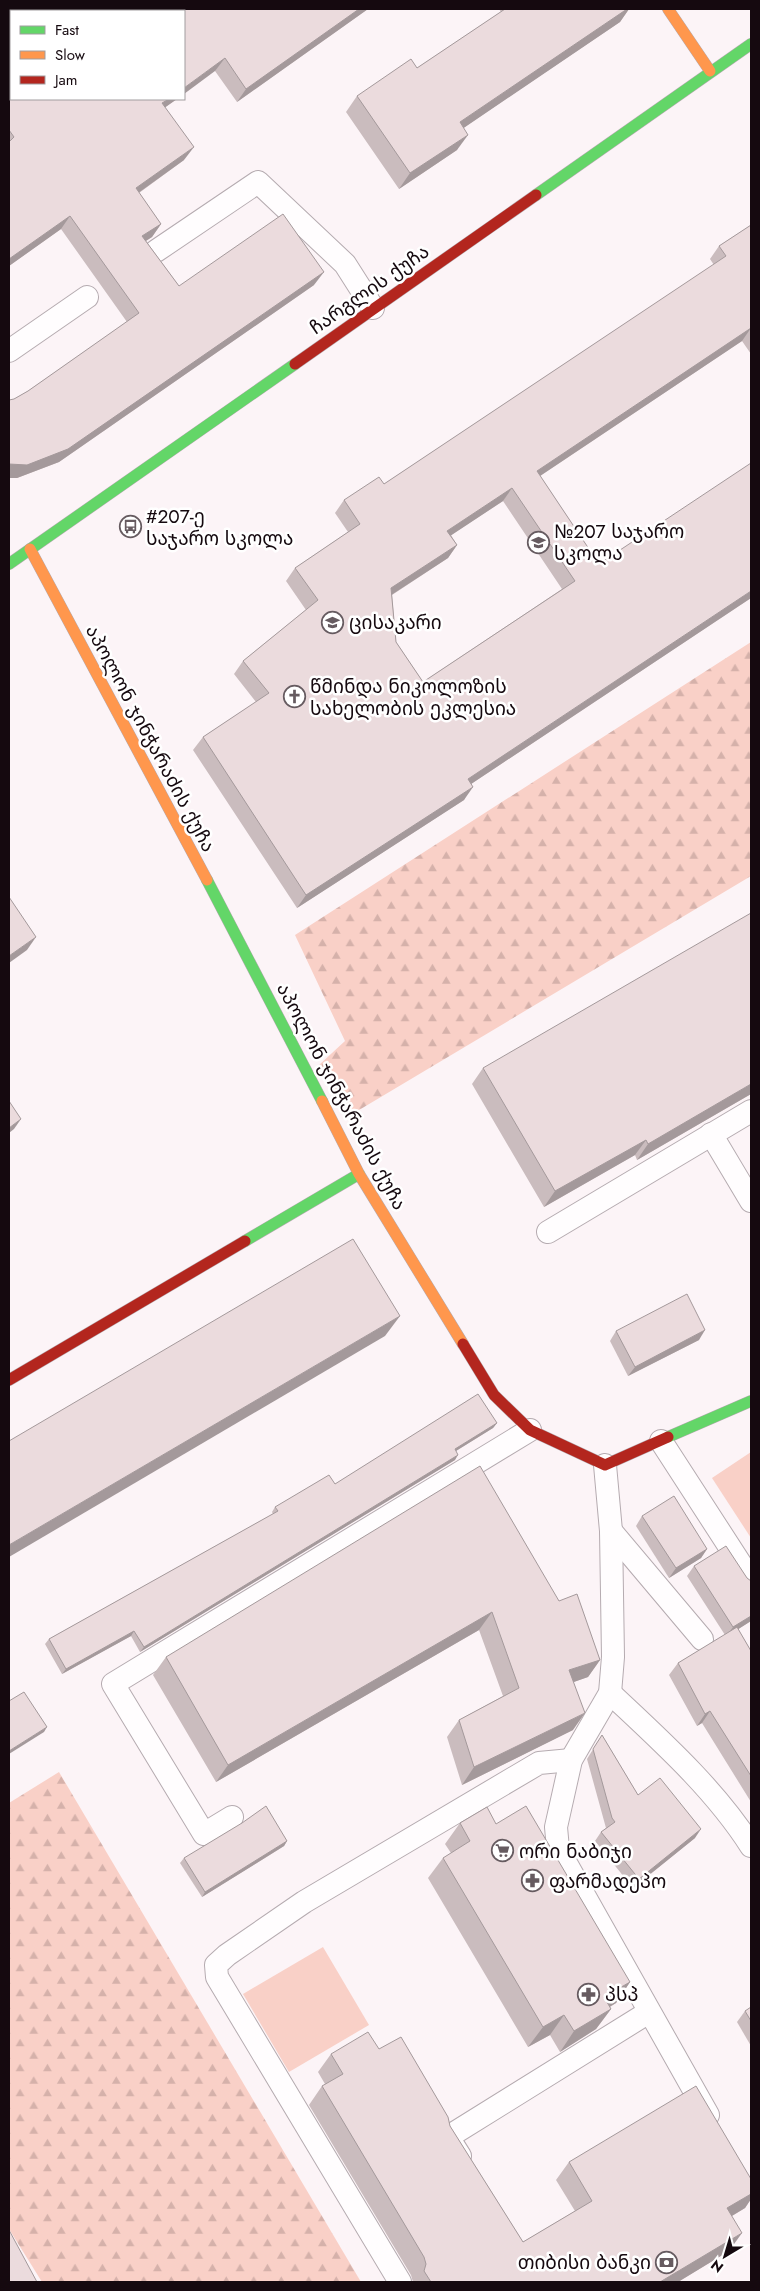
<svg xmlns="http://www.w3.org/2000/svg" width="760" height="2291" font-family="Jost,'Noto Sans Georgian',sans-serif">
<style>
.forest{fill:url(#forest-firs)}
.pitch{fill:#f9d0c7}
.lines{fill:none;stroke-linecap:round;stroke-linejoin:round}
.lane-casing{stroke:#b5abb0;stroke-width:24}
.fast-casing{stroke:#b5abb0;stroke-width:12}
.slow-casing{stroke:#b5abb0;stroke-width:12}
.jam-casing{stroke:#b5abb0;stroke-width:12}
.lane{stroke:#fffdfe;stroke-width:22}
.fast{stroke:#63d668;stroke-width:11}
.slow{stroke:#ff974d;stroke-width:11}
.jam{stroke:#b3261e;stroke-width:11}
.wall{fill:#cabcbe;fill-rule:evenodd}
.shaded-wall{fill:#a4999b}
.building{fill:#ebdbdd;stroke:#a4999b;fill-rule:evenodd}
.labels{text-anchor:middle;stroke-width:5;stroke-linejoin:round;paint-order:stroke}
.street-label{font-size:19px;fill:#15090f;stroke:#fff}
.poi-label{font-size:19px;fill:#15090f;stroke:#fff;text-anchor:start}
</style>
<defs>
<pattern id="forest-firs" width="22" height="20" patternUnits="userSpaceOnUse" patternTransform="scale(1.25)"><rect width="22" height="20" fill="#f9d0c7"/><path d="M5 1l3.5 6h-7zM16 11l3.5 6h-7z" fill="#d5b1aa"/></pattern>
</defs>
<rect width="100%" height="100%" fill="#fcf4f7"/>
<g class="forest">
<path d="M751 642V876L349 1116 319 1065 345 1041 295 935Z"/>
<path d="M59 1772 361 2282H42L9 2229V1803Z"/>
</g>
<g class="pitch">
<path d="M751 1452V1538L712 1478Z"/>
<path d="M323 1947 369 2025 289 2072 243 1994Z"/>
</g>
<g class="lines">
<defs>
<g id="lane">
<path d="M156 251 258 182 345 264 373 308"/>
<path d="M9 351 87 297"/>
<path d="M711 1134 751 1201"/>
<path d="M548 1232 751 1111"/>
<path d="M661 1441 751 1580"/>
<path d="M605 1465 611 1531 613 1657 610 1693 571 1760 556 1827 558 1849 708 2115"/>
<path d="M611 1531 702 1639"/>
<path d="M610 1693C660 1740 714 1788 751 1846"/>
<path d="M232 1817 204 1834 113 1684 530 1430"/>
<path d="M460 2156 448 2137 649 2012"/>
<path d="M400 2282 217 1977 216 1965 227 1955 304 1902 539 1763 571 1760"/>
</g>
<g id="fast">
<path d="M536 195 751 44"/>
<path d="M9 564 295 364"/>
<path d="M207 880 322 1101"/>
<path d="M245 1241 359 1174"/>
<path d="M668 1437 751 1401"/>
</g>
<g id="slow">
<path d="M668 9 710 71"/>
<path d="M30 549 207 880"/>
<path d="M322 1101 359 1174 463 1344"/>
</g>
<g id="jam">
<path d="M295 364 536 195"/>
<path d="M463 1344 494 1395 530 1430 605 1465 668 1437"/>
<path d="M9 1380 245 1241"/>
</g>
</defs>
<use href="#lane" class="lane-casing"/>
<use href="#fast" class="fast-casing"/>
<use href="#slow" class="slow-casing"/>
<use href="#jam" class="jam-casing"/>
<use href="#lane" class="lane"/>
<use href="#fast" class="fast"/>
<use href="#slow" class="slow"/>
<use href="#jam" class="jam"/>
</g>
<g class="wall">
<path d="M9 9H368L237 102 215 71 11 11V99H177L165 107 184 160 139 193 161 224 152 237 146 241 179 286 314 285 59 462 17 478 14 399 28 391 127 322 61 229 9 266Z"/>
<path d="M499 9H629L620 22 463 128 457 150 399 189 346 112 357 96 417 68 501 12Z"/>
<path d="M751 225V354L742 341 540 476 599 564 751 598 471 784 464 800 297 908 193 750 203 737 256 702 234 674 243 661 306 610 286 581 295 568 348 532 335 513 344 500 384 484 714 265 710 259 719 246ZM503 501 562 589 423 682 396 642 392 595 448 558 457 545 451 535Z"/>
<path d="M483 1068 751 1094 637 1160 635 1155 544 1207 472 1084Z"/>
<path d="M616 1331 699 1340 628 1376 610 1341Z"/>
<path d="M497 1423 493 1428 456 1451 455 1460 140 1652 131 1636 62 1674 45 1644 49 1639 273 1514 272 1512 275 1507Z"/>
<path d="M642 1516 707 1549 701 1558 669 1578 636 1526Z"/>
<path d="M694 1566 747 1578 751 1581V1621L738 1629 751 1651V1802L702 1723 697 1726 669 1675 678 1663 725 1635 687 1576Z"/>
<path d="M559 1601 600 1660 588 1677 573 1682V1730L462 1785 447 1737 459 1720 503 1696 479 1630 216 1782 153 1675 166 1657Z"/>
<path d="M602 1735 638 1795 695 1838 633 1888 595 1841 601 1832 606 1828 587 1759Z"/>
<path d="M460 1823 496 1824 630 1982 616 2003 610 2007 611 2009 596 2029 560 2052 550 2035 528 2047 428 1878 443 1858 451 1853 445 1844Z"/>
<path d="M287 1841 284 1846 202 1897 180 1863 184 1858Z"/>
<path d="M751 2007V2046L737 2022 745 2011Z"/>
<path d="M379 2049 450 2126 523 2242 575 2211 556 2180 569 2162 751 2179V2199L745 2208 732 2216 729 2251 678 2282H413L411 2275 309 2105 322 2086 325 2084 318 2072 331 2054Z"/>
</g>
<g class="shaded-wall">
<path d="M359 9H368L237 102 246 89Z"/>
<path d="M627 9H629L620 22 449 138 460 122Z"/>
<path d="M225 58 215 71 184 94V88Z"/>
<path d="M169 99H177L153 116 162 103Z"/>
<path d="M468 135 457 150 399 189 410 173Z"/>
<path d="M194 147 184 160 127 201 136 188Z"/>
<path d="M70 216 61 229 9 266V259Z"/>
<path d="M161 224 152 237 133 249 142 236Z"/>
<path d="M324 272 314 285 59 462 17 478H9V464Z"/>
<path d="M751 328 742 341 528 484 537 471Z"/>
<path d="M512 488 503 501 438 544 447 531Z"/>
<path d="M457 545 448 558 382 601 391 588Z"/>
<path d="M751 591V598L459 792 468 779Z"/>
<path d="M473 787 464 800 297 908 306 895Z"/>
<path d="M36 937 27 950 9 963V956Z"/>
<path d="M751 1084V1094L637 1160 648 1144Z"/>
<path d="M21 1119 14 1129 9 1133V1128Z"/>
<path d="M646 1140 635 1155 544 1207 555 1191Z"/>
<path d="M400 1316 385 1336 9 1557V1545Z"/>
<path d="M705 1330 699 1340 628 1376 635 1367Z"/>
<path d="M497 1423 493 1428 451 1454 455 1449Z"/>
<path d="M458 1455 455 1460 140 1652 144 1647Z"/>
<path d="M707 1549 701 1558 669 1578 676 1568Z"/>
<path d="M492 1612 479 1630 216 1782 228 1765Z"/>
<path d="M751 1616V1621L726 1637 733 1627Z"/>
<path d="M134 1631 131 1636 62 1674 66 1669Z"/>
<path d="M600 1660 588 1677 557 1688 569 1670Z"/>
<path d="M710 1711 702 1723 697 1726 705 1714Z"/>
<path d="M585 1713 573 1730 462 1785 474 1767Z"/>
<path d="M47 1727 44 1732 9 1754V1751Z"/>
<path d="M701 1829 695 1838 633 1888 639 1879Z"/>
<path d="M287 1841 284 1846 202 1897 205 1892Z"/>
<path d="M630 1982 616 2003 590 2018 604 1997Z"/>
<path d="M611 2009 596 2029 560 2052 574 2031Z"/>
<path d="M564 2015 550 2035 528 2047 543 2027Z"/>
<path d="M751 2194V2199L745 2208 715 2226 727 2208Z"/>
<path d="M742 2233 729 2251 678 2282H660Z"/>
</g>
<g class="building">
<path d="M9 9H359L246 89 225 58 184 88V11H11V50L9 46Z"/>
<path d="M505 9H627L460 122 468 135 410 173 357 96 411 59 417 68Z"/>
<path d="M11 52V99H169L162 103 194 147 136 188 161 224 142 236 179 286 283 214 324 272 68 449 27 465 9 464V400L14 399 28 391 139 313 70 216 9 259V142L14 137 9 130V54Z"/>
<path d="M751 225V328L537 471 599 564 751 463V591L468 779 473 787 306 895 203 737 269 693 243 661 318 600 295 568 360 524 344 500 379 477 384 484 726 256 719 246ZM512 488 575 581 423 682 396 642 391 588 457 545 447 531Z"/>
<path d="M9 897 36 937 9 956Z"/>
<path d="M751 913V1084L648 1144 646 1140 555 1191 483 1068Z"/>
<path d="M9 1101 21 1119 9 1128Z"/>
<path d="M353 1239 400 1316 9 1545V1441Z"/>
<path d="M687 1294 705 1330 635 1367 616 1331Z"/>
<path d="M478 1394 497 1423 455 1449 458 1455 144 1647 134 1631 66 1669 49 1639 278 1511 275 1507 329 1475 335 1484Z"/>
<path d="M480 1466 559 1601 577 1594 600 1660 569 1670 585 1713 474 1767 459 1720 519 1688 492 1612 228 1765 166 1657Z"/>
<path d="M674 1496 707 1549 676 1568 642 1516Z"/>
<path d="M726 1546 747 1578 751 1581V1616L733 1627 694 1566Z"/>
<path d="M737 1627 751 1651V1776L710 1711 705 1714 678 1663Z"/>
<path d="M24 1692 47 1727 9 1751V1701Z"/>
<path d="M602 1735 638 1795 660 1778 701 1829 639 1879 601 1832 615 1822 612 1818 593 1749Z"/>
<path d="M266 1806 287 1841 205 1892 184 1858 242 1823Z"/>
<path d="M526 1806 630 1982 604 1997 611 2009 574 2031 564 2015 543 2027 443 1858 470 1841 460 1823 487 1807 496 1824Z"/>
<path d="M751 2007V2021L745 2011Z"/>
<path d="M368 2032 379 2049 401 2037 448 2117 450 2126 523 2242 592 2201 569 2162 696 2086 751 2179V2194L727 2208 742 2233 660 2282H431L424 2271 426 2264 424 2257 322 2086 343 2074 331 2054Z"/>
<path d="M9 2230 37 2282H9Z"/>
</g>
<defs>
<symbol id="bus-ring" viewBox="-11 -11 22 22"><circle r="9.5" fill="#fff" stroke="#665b60" stroke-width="1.5"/><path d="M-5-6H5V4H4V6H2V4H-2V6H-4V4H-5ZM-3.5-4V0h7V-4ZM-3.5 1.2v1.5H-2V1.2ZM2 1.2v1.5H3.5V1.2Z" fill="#665b60"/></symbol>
<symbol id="school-ring" viewBox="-11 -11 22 22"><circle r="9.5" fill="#fff" stroke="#665b60" stroke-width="1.5"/><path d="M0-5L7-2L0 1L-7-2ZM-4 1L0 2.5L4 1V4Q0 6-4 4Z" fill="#665b60"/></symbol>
<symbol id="church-ring" viewBox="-11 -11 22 22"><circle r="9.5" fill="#fff" stroke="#665b60" stroke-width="1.5"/><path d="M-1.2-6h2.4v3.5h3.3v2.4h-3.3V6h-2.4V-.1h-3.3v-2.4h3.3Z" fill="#665b60"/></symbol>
<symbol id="supermarket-ring" viewBox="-11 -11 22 22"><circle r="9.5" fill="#fff" stroke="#665b60" stroke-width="1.5"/><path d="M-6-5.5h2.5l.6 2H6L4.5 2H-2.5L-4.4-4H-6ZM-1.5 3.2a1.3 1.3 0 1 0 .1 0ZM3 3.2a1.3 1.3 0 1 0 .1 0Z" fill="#665b60"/></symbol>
<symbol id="pharmacy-ring" viewBox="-11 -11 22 22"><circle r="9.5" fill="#fff" stroke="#665b60" stroke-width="1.5"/><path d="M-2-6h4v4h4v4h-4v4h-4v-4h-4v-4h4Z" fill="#665b60"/></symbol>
<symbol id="bank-ring" viewBox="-11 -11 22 22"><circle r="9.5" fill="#fff" stroke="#665b60" stroke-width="1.5"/><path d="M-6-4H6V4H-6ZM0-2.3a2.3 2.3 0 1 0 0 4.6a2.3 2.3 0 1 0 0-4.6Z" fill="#665b60"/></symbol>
</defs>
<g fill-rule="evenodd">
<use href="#bus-ring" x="118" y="514" width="25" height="25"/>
<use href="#school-ring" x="526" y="530" width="25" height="25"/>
<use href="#school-ring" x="320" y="610" width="25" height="25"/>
<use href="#church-ring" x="282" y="684" width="25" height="25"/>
<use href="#supermarket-ring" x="490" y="1838" width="25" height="25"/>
<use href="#pharmacy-ring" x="520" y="1868" width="25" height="25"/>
<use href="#pharmacy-ring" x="576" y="1982" width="25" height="25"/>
<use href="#bank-ring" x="654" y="2250" width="25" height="25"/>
</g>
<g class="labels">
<g class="street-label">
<text transform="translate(369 289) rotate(-35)" y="7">ჩარგლის ქუჩა</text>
<text transform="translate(151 738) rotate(62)" y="7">აპოლონ ჯინჭარაძის ქუჩა</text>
<text transform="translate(342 1096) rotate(62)" y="7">აპოლონ ჯინჭარაძის ქუჩა</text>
</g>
<g class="poi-label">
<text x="146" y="523">#207-ე<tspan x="146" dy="22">საჯარო სკოლა</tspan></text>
<text x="554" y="538">№207 საჯარო<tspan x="554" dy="22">სკოლა</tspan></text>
<text x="349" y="629">ცისაკარი</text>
<text x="310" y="693">წმინდა ნიკოლოზის<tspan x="310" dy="22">სახელობის ეკლესია</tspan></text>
<text x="519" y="1858">ორი ნაბიჯი</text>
<text x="549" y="1888">ფარმადეპო</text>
<text x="605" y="2001">პსპ</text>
<text x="651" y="2269" text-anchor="end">თიბისი ბანკი</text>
</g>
</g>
<rect width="760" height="2291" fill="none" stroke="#15090f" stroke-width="20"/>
<rect x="10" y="10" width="175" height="90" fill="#ffffff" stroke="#a19d9f"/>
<rect x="20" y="26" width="25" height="8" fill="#63d668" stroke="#a19d9f"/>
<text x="55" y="35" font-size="15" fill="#15090f">Fast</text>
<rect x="20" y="51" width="25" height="8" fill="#ff974d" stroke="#a19d9f"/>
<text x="55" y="60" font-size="15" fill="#15090f">Slow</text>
<rect x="20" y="76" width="25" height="8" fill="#b3261e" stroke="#a19d9f"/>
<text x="55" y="85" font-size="15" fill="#15090f">Jam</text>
<g transform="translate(725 2256) rotate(218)" stroke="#ffffff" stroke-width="4" paint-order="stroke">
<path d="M0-4L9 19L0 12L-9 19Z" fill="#15090f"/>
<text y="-8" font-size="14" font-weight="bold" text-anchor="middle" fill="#15090f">N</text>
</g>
</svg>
